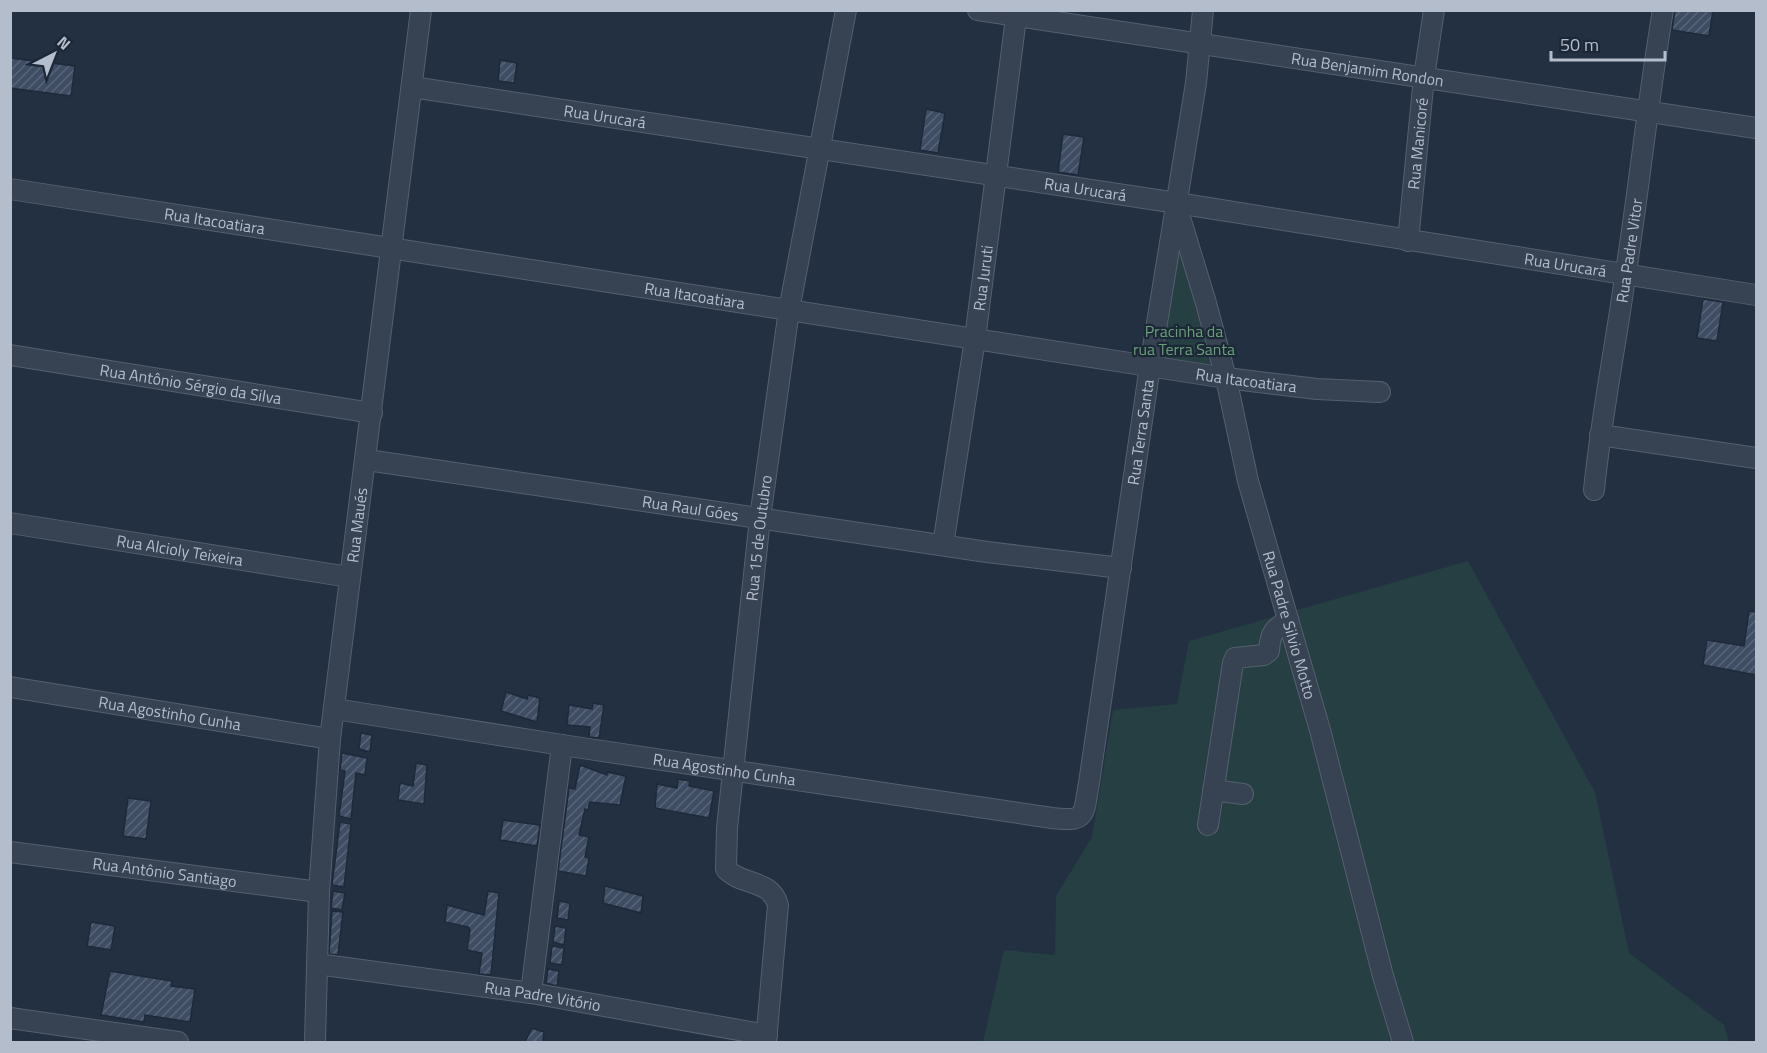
<svg xmlns="http://www.w3.org/2000/svg" width="1767" height="1053" font-family="'Titillium Web',sans-serif">
<style>
.green{fill:#253f43}
.building{fill:url(#building-hatch);stroke:#1e2939;stroke-width:1.5}
.lines{fill:none;stroke-linecap:round;stroke-linejoin:round}
.minor-casing{stroke:#55606f;stroke-width:22}
.minor{stroke:#374252;stroke-width:20}
.labels{text-anchor:middle;stroke-width:4.5;stroke-linejoin:round;paint-order:stroke}
.street-label{font-size:16px;fill:#b4bdcc;stroke:#1c2737}
.park-label{font-size:16px;fill:#689f76;stroke:#1c2737}
</style>
<defs>
<pattern id="building-hatch" width="6" height="6" patternUnits="userSpaceOnUse" patternTransform="scale(1.5)"><rect width="6" height="6" fill="#3e4d63"/><path d="M-1 1l2-2M0 6l6-6M5 7l2-2" fill="none" stroke="#586578"/></pattern>
</defs>
<rect width="100%" height="100%" fill="#233042"/>
<g class="green">
<path d="M1177 203 1224 376 1150 365Z"/>
<path d="M1468 561 1595 792 1629 953 1724 1025 1729 1042H983L1004 950 1055 955 1056 896 1092 837 1113 710 1177 704 1189 641Z"/>
</g>
<g class="building">
<path d="M1713 10 1709 36 1672 30 1675 10Z"/>
<path d="M10 58 75 66 71 96 10 88Z"/>
<path d="M500 60 517 63 514 83 498 81Z"/>
<path d="M926 109 945 113 938 153 920 150Z"/>
<path d="M1063 134 1084 137 1078 175 1058 172Z"/>
<path d="M1703 299 1723 302 1717 341 1697 338Z"/>
<path d="M1749 611 1756 612V675L1703 665 1707 640 1744 646Z"/>
<path d="M506 692 527 699 528 695 540 698 537 722 501 711Z"/>
<path d="M593 703 604 705 599 738 589 737 590 727 567 725 569 705 592 709Z"/>
<path d="M361 733 372 735 370 752 359 749Z"/>
<path d="M342 753 367 758 365 775 356 773 351 819 339 816 345 771 340 770Z"/>
<path d="M416 763 427 765 424 804 398 800 400 783 413 786Z"/>
<path d="M580 765 607 775V772L626 776 620 805 590 802 588 810 585 809 579 835 589 837 585 857 589 858 586 876 558 871 569 788 575 789Z"/>
<path d="M678 779 690 781 689 786 714 791 709 818 655 808 657 784 677 788Z"/>
<path d="M128 798 151 801 146 839 123 836Z"/>
<path d="M503 820 540 825 537 846 500 840Z"/>
<path d="M340 822 351 824 344 887 332 885Z"/>
<path d="M605 886 643 896 641 913 603 903Z"/>
<path d="M333 891 345 893 342 910 331 908Z"/>
<path d="M488 891 499 893 491 975 479 974 482 953 467 950 470 930 468 927 445 922 447 905 484 915Z"/>
<path d="M559 901 570 903 568 920 557 918Z"/>
<path d="M332 911 343 912 338 955 329 954Z"/>
<path d="M91 922 115 926 111 950 87 946Z"/>
<path d="M555 926 566 928 564 945 553 942Z"/>
<path d="M552 946 564 948 562 965 550 963Z"/>
<path d="M548 969 559 971 557 986 546 983Z"/>
<path d="M110 971 172 981 171 986 195 989 190 1022 145 1015 144 1022 101 1015Z"/>
<path d="M532 1028 544 1032 543 1042H525Z"/>
</g>
<g class="lines">
<defs>
<g id="minor">
<path id="s1" d="M978 10 1756 128"/>
<path id="s2" d="M412 87 1177 203 1756 295"/>
<path id="s3" d="M10 189 1226 378 1317 389 1380 392"/>
<path id="s4" d="M1178 211 1206 303 1226 378 1248 481 1320 730 1383 976 1403 1042"/>
<path id="s5" d="M1408 241 1424 77 1434 10"/>
<path id="s6" d="M10 355 372 413"/>
<path d="M1600 435 1756 458"/>
<path id="s7" d="M367 460 987 552 1121 568"/>
<path id="s8" d="M1594 490C1601 418 1615 349 1625 278 1639 189 1648 99 1663 10"/>
<path id="s9" d="M10 523 349 577"/>
<path id="s10" d="M943 545 975 339 1017 10"/>
<path id="s11" d="M10 687 330 739"/>
<path id="s12" d="M335 709 562 745 1052 818C1088 822 1083 815 1089 783L1150 366 1196 83 1203 10"/>
<path d="M1213 790 1243 794"/>
<path d="M1208 825 1233 663 1235 658 1264 655 1269 651C1270 633 1274 629 1288 620"/>
<path id="s13" d="M10 852 319 892"/>
<path id="s14" d="M317 964 531 993 767 1035"/>
<path d="M531 993 562 745"/>
<path d="M10 1018 178 1042"/>
<path id="s15" d="M315 1042 319 892 330 739 421 10"/>
<path id="s16" d="M766 1042 778 905C771 879 742 886 726 869L727 828 760 518 789 310 846 10"/>
</g>
</defs>
<use href="#minor" class="minor-casing"/>
<use href="#minor" class="minor"/>
</g>
<g class="labels">
<g class="street-label">
<text dy="6" stroke="none"><textPath href="#s1" startOffset="394">Rua Benjamim Rondon</textPath></text>
<text dy="6" stroke="none"><textPath href="#s2" startOffset="195">Rua Urucará</textPath></text>
<text dy="6" stroke="none"><textPath href="#s5" startOffset="98">Rua Manicoré</textPath></text>
<text dy="6" stroke="none"><textPath href="#s2" startOffset="681">Rua Urucará</textPath></text>
<text dy="6" stroke="none"><textPath href="#s3" startOffset="207">Rua Itacoatiara</textPath></text>
<text dy="6" stroke="none"><textPath href="#s8" startOffset="242">Rua Padre Vitor</textPath></text>
<text dy="6" stroke="none"><textPath href="#s2" startOffset="1167">Rua Urucará</textPath></text>
<text dy="6" stroke="none"><textPath href="#s10" startOffset="270">Rua Juruti</textPath></text>
<text dy="6" stroke="none"><textPath href="#s3" startOffset="693">Rua Itacoatiara</textPath></text>
<text dy="6" stroke="none"><textPath href="#s3" startOffset="1251">Rua Itacoatiara</textPath></text>
<text dy="6" stroke="none"><textPath href="#s6" startOffset="183">Rua Antônio Sérgio da Silva</textPath></text>
<text dy="6" stroke="none"><textPath href="#s12" startOffset="1143">Rua Terra Santa</textPath></text>
<text dy="6" stroke="none"><textPath href="#s7" startOffset="327">Rua Raul Góes</textPath></text>
<text dy="6" stroke="none"><textPath href="#s15" startOffset="519">Rua Maués</textPath></text>
<text dy="6" stroke="none"><textPath href="#s16" startOffset="536">Rua 15 de Outubro</textPath></text>
<text dy="6" stroke="none"><textPath href="#s9" startOffset="172">Rua Alcioly Teixeira</textPath></text>
<text dy="6" stroke="none"><textPath href="#s4" startOffset="429">Rua Padre Silvio Motto</textPath></text>
<text dy="6" stroke="none"><textPath href="#s11" startOffset="162">Rua Agostinho Cunha</textPath></text>
<text dy="6" stroke="none"><textPath href="#s12" startOffset="394">Rua Agostinho Cunha</textPath></text>
<text dy="6" stroke="none"><textPath href="#s13" startOffset="156">Rua Antônio Santiago</textPath></text>
<text dy="6" stroke="none"><textPath href="#s14" startOffset="228">Rua Padre Vitório</textPath></text>
</g>
<g class="park-label">
<text x="1184" y="337">Pracinha da<tspan x="1184" dy="18">rua Terra Santa</tspan></text>
</g>
</g>
<rect width="1767" height="1053" fill="none" stroke="#b4bdcc" stroke-width="24"/>
<g transform="translate(54 54) rotate(42)" stroke="#1c2737" stroke-width="4.5" paint-order="stroke">
<path d="M0-4.5L10 22L0 15L-10 22Z" fill="#b4bdcc"/>
<text y="-9" font-size="16" font-weight="bold" text-anchor="middle" fill="#b4bdcc">N</text>
</g>
<path d="M1551 51v9h114v-9" fill="none" stroke="#b4bdcc" stroke-width="3"/>
<text x="1560" y="51" font-size="18" fill="#b4bdcc" stroke="#1c2737" stroke-width="4.5" paint-order="stroke">50 m</text>
</svg>
